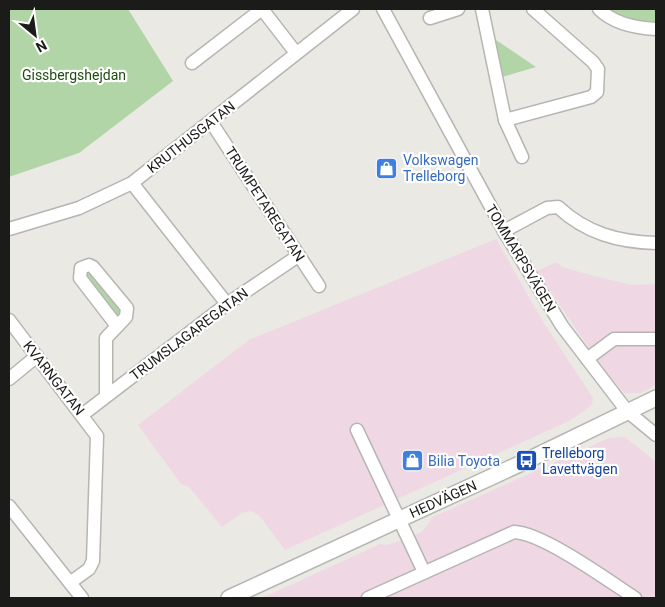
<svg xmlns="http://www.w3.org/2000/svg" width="665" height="607" font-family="Roboto,sans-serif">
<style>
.industrial{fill:#efd8e4}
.green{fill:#b1d5a7}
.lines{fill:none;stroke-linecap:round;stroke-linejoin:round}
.minor-casing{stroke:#b6b5b1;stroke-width:15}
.major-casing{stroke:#b6b5b1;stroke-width:18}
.minor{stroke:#fff;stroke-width:12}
.major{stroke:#fff;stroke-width:15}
.labels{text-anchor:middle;stroke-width:4.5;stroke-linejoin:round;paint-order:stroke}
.park-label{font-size:14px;fill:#1f4d0f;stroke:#fff}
.street-label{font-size:14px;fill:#1b1b19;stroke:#fff}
.shop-label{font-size:14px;fill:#366cbe;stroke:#fff;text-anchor:start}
.transit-label{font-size:14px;fill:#164399;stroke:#fff;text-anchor:start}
</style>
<rect width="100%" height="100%" fill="#eae9e4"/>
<g class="industrial">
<path d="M496 239 542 320 593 398 592 404 587 409 569 421 285 550 259 515 251 511 242 513 222 527 189 487 181 484 138 425 249 340Z"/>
<path d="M556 262 562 267 594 276 632 285 656 284V385L640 393H624L602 367 537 271Z"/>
<path d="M625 437 656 462V598H262L380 544 388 545 422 532 433 517 609 438Z"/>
</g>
<g class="green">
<path d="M9 9H128L173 81 79 153 9 177Z"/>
<path d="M609 9H656V22L627 20Z"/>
<path d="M496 40 536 67 502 77Z"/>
<path d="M90 271 122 312 123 316 115 318 83 273Z"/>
</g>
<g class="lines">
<defs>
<g id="minor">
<path d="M383 9 504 231 562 326 627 411 656 435"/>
<path d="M482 9 505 120 522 157"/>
<path d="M599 9C614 24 636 28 656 29"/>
<path d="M430 18 458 9"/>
<path d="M192 63 262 9 296 53"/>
<path d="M505 120 591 97 597 92 598 69 593 62 533 9"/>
<path d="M211 122 319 286"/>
<path d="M132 183 227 304"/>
<path d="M9 229 79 208 132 183 353 9"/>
<path d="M504 231 547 208 558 207C586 233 618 242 656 243"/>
<path d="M9 320 97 436 93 561 89 569 71 582"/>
<path d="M587 359 614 339H656"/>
<path d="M9 379 37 356"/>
<path d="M106 396V338L126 317 127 308 93 267 89 265 81 268 80 278 117 326"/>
<path d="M82 415 227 304 298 256"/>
<path d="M357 430 424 572"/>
<path d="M9 506 82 598"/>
<path d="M368 598 514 532C543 533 609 581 635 598"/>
</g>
<path id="major" d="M229 598 526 461 656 398"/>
</defs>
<use href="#minor" class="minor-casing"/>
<use href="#major" class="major-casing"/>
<use href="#minor" class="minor"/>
<use href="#major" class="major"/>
</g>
<defs>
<symbol id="shop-square" viewBox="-11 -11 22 22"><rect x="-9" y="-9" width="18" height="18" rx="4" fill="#3f7fe0" stroke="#fff"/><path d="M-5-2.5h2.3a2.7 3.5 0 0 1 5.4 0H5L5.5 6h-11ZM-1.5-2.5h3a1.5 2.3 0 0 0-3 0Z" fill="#fff"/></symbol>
<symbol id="bus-square" viewBox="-11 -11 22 22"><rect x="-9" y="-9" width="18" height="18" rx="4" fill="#1a4fb4" stroke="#fff"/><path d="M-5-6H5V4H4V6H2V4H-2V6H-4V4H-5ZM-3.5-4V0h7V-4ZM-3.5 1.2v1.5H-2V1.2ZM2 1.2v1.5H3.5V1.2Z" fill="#fff"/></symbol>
</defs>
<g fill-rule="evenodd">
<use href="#shop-square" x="374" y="156" width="25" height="25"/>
<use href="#shop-square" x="400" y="448" width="25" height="25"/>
<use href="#bus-square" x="514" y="448" width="25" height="25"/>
</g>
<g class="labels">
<g class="park-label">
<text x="74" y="80">Gissbergshejdan</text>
</g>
<g class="street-label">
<text transform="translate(191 137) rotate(-38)" y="5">KRUTHUSGATAN</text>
<text transform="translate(265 204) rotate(57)" y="5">TRUMPETAREGATAN</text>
<text transform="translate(521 258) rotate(59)" y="5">TOMMARPSVÄGEN</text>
<text transform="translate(189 334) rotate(-37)" y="5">TRUMSLAGAREGATAN</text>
<text transform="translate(54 378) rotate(52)" y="5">KVARNGATAN</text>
<text transform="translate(443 499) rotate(-24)" y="5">HEDVÄGEN</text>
</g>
<g class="shop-label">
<text x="403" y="165">Volkswagen<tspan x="403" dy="16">Trelleborg</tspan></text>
<text x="428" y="466">Bilia Toyota</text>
</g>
<g class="transit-label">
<text x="542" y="458">Trelleborg<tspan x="542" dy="16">Lavettvägen</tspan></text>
</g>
</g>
<rect width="665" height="607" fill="none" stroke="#1b1b19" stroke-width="20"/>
<g transform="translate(35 35) rotate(151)" stroke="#ffffff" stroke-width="4" paint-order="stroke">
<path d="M0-4L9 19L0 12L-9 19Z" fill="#1b1b19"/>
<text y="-8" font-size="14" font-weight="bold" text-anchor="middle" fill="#1b1b19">N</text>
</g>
</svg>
